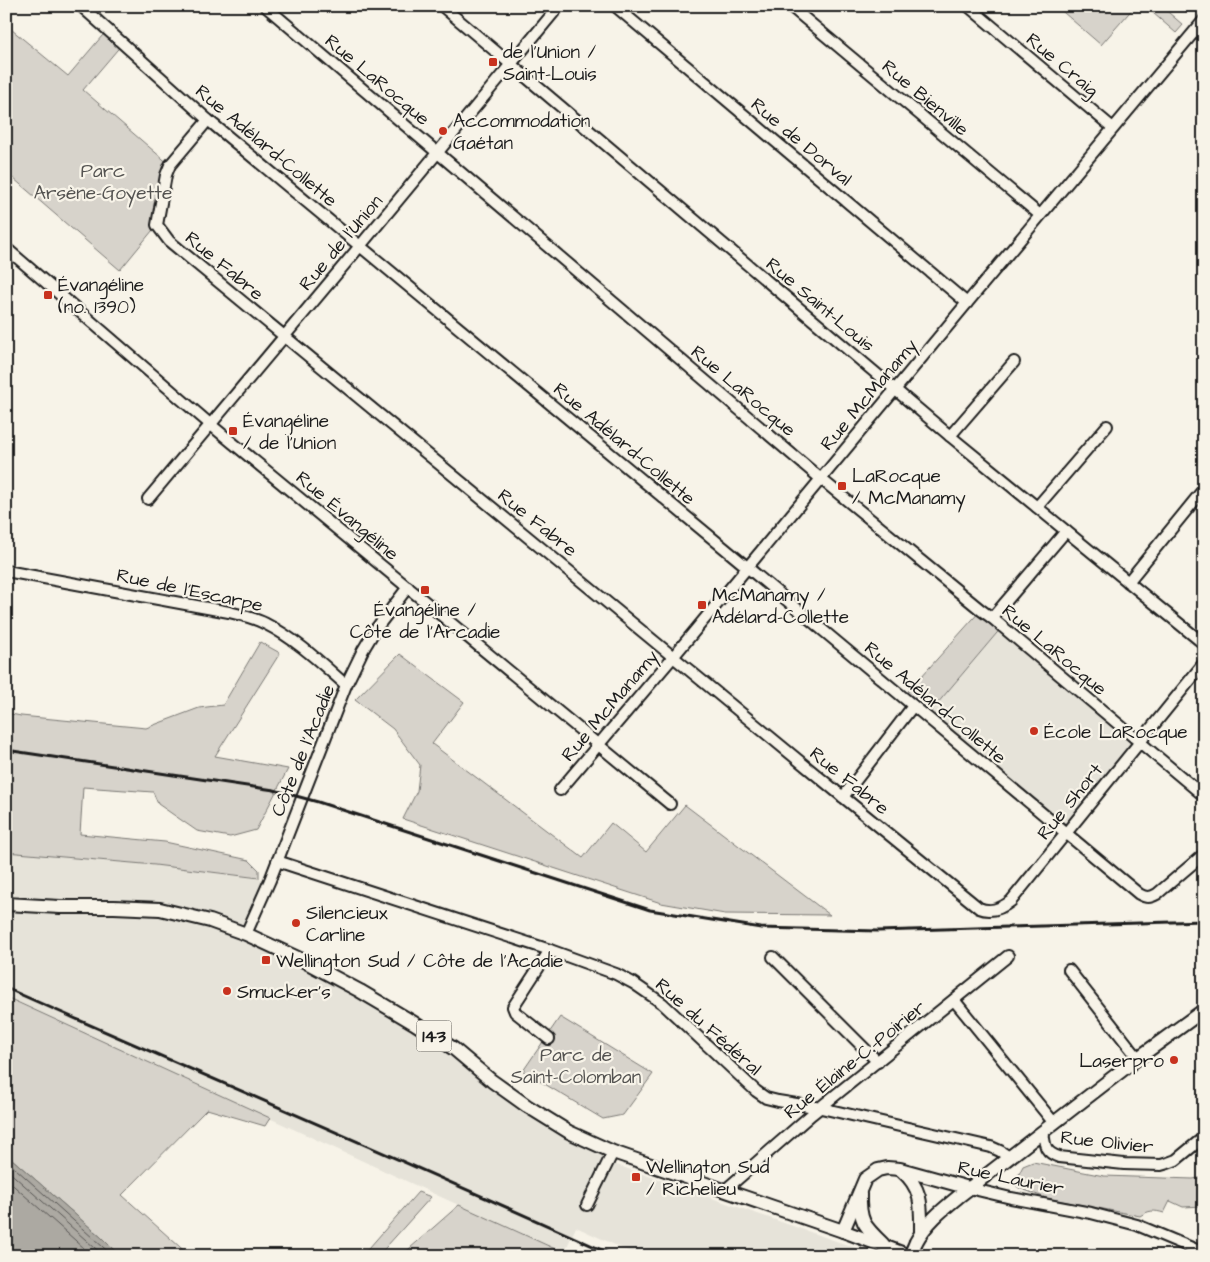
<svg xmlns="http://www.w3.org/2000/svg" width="1210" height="1262" font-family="'Architects Daughter',sans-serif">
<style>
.built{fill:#e6e3d9}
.green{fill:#d7d3cb;stroke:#7a7874}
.water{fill:#aca9a2;stroke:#72716c}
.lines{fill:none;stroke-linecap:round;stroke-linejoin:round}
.shore{stroke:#565452;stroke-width:1}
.minor-casing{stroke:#1c1c1c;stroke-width:14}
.major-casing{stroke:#1c1c1c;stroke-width:16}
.minor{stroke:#f7f3e8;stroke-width:10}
.major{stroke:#f7f3e8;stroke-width:12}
.rail{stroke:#1c1c1c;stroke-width:3}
.major-bridge-casing{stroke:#1c1c1c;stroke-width:16;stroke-linecap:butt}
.major-bridge{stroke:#f7f3e8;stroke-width:12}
.poi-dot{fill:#c8321e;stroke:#f7f3e8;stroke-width:2}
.labels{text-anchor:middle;stroke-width:4.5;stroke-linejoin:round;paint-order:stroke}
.shield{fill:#f7f3e8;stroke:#5e5c59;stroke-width:1}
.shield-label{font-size:18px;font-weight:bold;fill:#1c1c1c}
.poi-label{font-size:19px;fill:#1c1c1c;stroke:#f7f3e8;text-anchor:start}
.street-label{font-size:19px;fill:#1c1c1c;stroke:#f7f3e8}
.park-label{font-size:19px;fill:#545351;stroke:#f7f3e8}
</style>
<rect width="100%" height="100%" fill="#f7f3e8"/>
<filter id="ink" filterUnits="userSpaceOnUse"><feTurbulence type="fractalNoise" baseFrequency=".02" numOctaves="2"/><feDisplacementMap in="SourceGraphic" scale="10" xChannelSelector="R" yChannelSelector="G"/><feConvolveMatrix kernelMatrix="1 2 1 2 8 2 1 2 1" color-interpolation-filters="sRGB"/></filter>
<g filter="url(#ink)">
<g class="built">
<path d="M1002 627 1140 743 1065 833 926 717Z"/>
<path d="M6 852 155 865 270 880 246 934 360 991 492 1081 613 1152 608 1162 879 1256H639L576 1227 564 1253 570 1256H554L563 1253 6 997Z"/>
</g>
<g class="green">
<path d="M1056 6H1135L1101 45Z"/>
<path d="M1145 6H1161L1183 25 1176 33Z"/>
<path d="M6 25 68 76 108 29 123 43 83 90 170 165 157 225 120 270 6 172Z"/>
<path d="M981 610 1002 627 926 717 903 697Z"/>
<path d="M260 642 280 653 215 756 288 769 256 830 230 837 197 831 158 804 153 792 83 787 80 834 165 842 249 860 259 870V878L155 865 6 852V713L21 716 146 728 199 708 223 705Z"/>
<path d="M400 654 464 702 432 744 583 858 611 823 646 852 685 805 830 915 725 914 661 903 403 819 417 791 420 765 393 729 355 700Z"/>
<path d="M6 997 270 1118 265 1126 207 1109 122 1195 190 1256H120L102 1238 12 1159 6 1152Z"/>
<path d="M560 1017 653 1074 623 1115 603 1119 523 1071Z"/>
<path d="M1033 1162 1104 1176 1193 1179 1204 1177V1206L1183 1207 1170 1201 1164 1213C1154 1210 1149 1210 1140 1216L1046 1198 1019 1188 1014 1184 1023 1166Z"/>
<path d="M418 1192 431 1197 378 1256H362Z"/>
<path d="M459 1205 564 1253 554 1256H401Z"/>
</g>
<path class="water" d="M6 1152 12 1159 102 1238 120 1256H6Z"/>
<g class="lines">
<g class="shore">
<path d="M6 1160 113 1256"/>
<path d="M6 1169 104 1256"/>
<path d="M6 1179 93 1256"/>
</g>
<defs>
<g id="minor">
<path d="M81 6 208 120 747 567 1139 894C1146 898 1150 898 1157 894L1204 854"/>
<path d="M265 6 821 479 981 610 992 618 1204 796"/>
<path d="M442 6 950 436 1204 644"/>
<path d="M615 6 967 303"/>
<path d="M790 6 1040 215"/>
<path d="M968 6 1113 128"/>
<path d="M208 120 170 165 166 175 157 225 169 241 843 797 979 908C991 913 1001 909 1011 901L1204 663"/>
<path d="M6 248 211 425 670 804"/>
<path d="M950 436 1014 362"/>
<path d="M148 499 360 246 559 6"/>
<path d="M1037 507 1107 426"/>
<path d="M6 571 229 612C242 615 255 618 266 624 296 639 321 663 346 685"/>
<path d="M1128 582 1203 490"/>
<path d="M992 618 1066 531"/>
<path d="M560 790 673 657 967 303 1204 20"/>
<path d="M843 797 913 706"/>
<path d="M277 861 550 950 616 974 633 983 662 1003 756 1091 766 1098 778 1101 821 1108 991 1147 1000 1151 1009 1157"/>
<path d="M246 934 270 880 346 685 363 650 375 630 408 587"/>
<path d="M773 957 878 1062"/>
<path d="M1069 970 1138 1058"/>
<path d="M954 1000 1054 1123"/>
<path d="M549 1039 515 1012 513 1007 550 950"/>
<path d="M1043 1131C1045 1145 1044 1152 1059 1157L1124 1164 1161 1165 1168 1163 1176 1160 1204 1137"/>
<path d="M969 1188 1011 1198 1091 1213 1137 1225 1204 1253"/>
<path d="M724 1191 812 1114 1008 956"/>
<path d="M587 1205 613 1152"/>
</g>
<g id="major">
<path d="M6 904 60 907H114L160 909 210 921 246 934 302 960 360 991 414 1023 454 1049 492 1081 527 1106 569 1132 613 1152 843 1231 910 1256"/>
<path d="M902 1171C923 1189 921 1207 921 1233"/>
<path d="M860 1194C859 1221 864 1226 883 1244"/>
<path d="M843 1231 865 1179 878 1170 887 1168 900 1169 969 1188"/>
<path d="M916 1242C926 1223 942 1210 958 1197L1138 1058 1204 1010"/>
</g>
</defs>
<use href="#minor" class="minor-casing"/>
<use href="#major" class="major-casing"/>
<use href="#minor" class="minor"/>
<use href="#major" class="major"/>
<g class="rail">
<path d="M6 750 274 790 318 802 650 910 761 928 878 931 1204 921"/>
<path d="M6 988C209 1078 413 1164 615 1256"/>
</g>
<defs>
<path id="major-bridge" d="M910 1256 916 1242"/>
</defs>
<use href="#major-bridge" class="major-bridge-casing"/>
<use href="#major-bridge" class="major-bridge"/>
</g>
</g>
<g class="poi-dot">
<rect x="488" y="57" width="10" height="10" rx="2.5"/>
<circle cx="443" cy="131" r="5"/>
<rect x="43" y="290" width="10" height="10" rx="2.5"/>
<rect x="228" y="426" width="10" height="10" rx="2.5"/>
<rect x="837" y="481" width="10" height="10" rx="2.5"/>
<rect x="420" y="585" width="10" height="10" rx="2.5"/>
<rect x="697" y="600" width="10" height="10" rx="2.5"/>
<circle cx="1034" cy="731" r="5"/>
<circle cx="296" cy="923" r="5"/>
<rect x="261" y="955" width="10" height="10" rx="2.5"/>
<circle cx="227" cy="991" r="5"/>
<circle cx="1174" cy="1060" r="5"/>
<rect x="631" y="1172" width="10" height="10" rx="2.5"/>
</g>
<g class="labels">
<rect class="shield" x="416.5" y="1020.5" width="35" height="31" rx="4"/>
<g class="shield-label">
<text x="434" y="1042">143</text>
</g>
<g class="poi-label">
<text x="503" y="58">de l'Union /<tspan x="503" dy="22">Saint-Louis</tspan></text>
<text x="453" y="127">Accommodation<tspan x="453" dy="22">Gaétan</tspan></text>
<text x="58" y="291">Évangéline<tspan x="58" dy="22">(no. 1390)</tspan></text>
<text x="243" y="427">Évangéline<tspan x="243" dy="22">/ de l'Union</tspan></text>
<text x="852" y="482">LaRocque<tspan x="852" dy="22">/ McManamy</tspan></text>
<text x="712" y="601">McManamy /<tspan x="712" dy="22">Adélard-Collette</tspan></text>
<text x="425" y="616" text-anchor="middle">Évangéline /<tspan x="425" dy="22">Côte de l'Arcadie</tspan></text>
<text x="1044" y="738">École LaRocque</text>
<text x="306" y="919">Silencieux<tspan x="306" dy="22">Carline</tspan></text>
<text x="276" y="967">Wellington Sud / Côte de l'Acadie</text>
<text x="237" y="998">Smucker's</text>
<text x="1164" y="1067" text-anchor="end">Laserpro</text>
<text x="646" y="1173">Wellington Sud<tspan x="646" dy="22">/ Richelieu</tspan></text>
</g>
<g class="street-label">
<text transform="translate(1063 64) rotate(40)" y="7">Rue Craig</text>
<text transform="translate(378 79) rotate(40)" y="7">Rue LaRocque</text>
<text transform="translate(926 97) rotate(40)" y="7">Rue Bienville</text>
<text transform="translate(802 141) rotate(40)" y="7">Rue de Dorval</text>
<text transform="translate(267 145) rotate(40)" y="7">Rue Adélard-Collette</text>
<text transform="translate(340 242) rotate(-50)" y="7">Rue de l'Union</text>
<text transform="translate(225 265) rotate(40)" y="7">Rue Fabre</text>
<text transform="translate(821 304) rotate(40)" y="7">Rue Saint-Louis</text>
<text transform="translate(744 390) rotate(40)" y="7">Rue LaRocque</text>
<text transform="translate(868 394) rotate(-50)" y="7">Rue McManamy</text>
<text transform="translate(625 443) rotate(40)" y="7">Rue Adélard-Collette</text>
<text transform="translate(348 515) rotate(40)" y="7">Rue Évangéline</text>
<text transform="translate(538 522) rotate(39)" y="7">Rue Fabre</text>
<text transform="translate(190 589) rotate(12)" y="7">Rue de l'Escarpe</text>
<text transform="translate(1055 649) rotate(40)" y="7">Rue LaRocque</text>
<text transform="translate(936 702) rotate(40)" y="7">Rue Adélard-Collette</text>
<text transform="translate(609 705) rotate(-50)" y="7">Rue McManamy</text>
<text transform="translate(302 750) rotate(-68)" y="7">Côte de l'Acadie</text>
<text transform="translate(850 780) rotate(39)" y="7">Rue Fabre</text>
<text transform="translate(1069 801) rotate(-51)" y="7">Rue Short</text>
<text transform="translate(709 1026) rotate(42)" y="7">Rue du Fédéral</text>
<text transform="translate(854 1059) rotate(-39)" y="7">Rue Élaine-C.-Poirier</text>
<text transform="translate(1107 1141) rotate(6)" y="7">Rue Olivier</text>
<text transform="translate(1011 1177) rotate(12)" y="7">Rue Laurier</text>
</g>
<g class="park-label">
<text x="103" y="177">Parc<tspan x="103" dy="22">Arsène-Goyette</tspan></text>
<text x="576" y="1061">Parc de<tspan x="576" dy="22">Saint-Colomban</tspan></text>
</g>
</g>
<rect width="1210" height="1262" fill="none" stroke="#f7f3e8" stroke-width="25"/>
<rect x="12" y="12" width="1185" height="1237" fill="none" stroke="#1c1c1c" stroke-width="2" filter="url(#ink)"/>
</svg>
